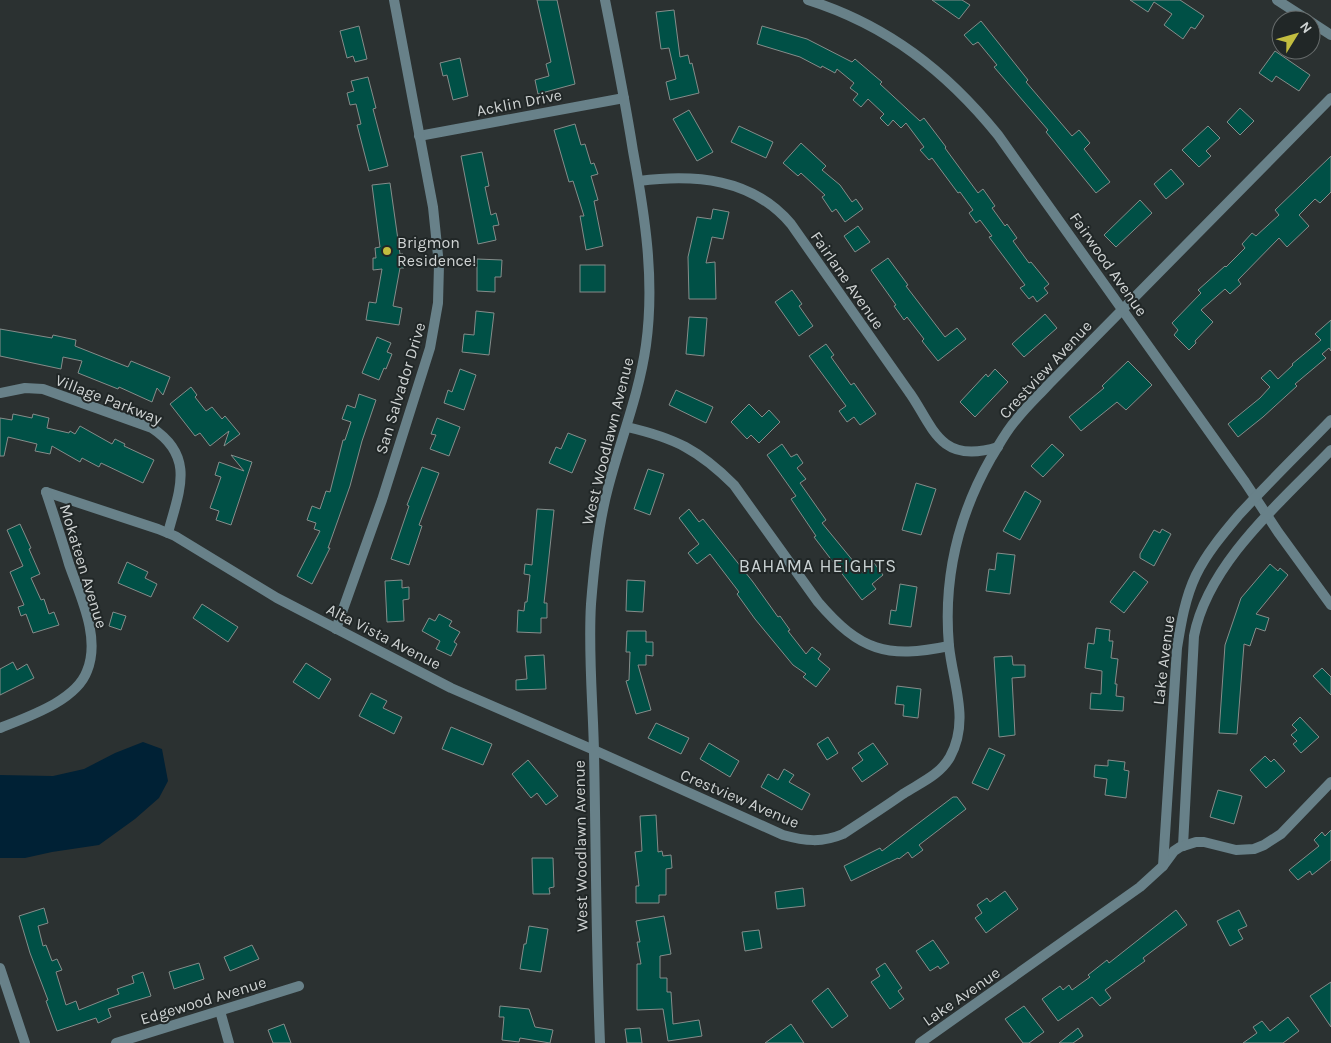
<svg xmlns="http://www.w3.org/2000/svg" width="1331" height="1043" font-family="Karla,sans-serif">
<style>
.water{fill:#002135}
.building{fill:#005046;stroke:#858c8a}
.lines{fill:none;stroke-linecap:round;stroke-linejoin:round}
.minor{stroke:#688189;stroke-width:10}
.tertiary{stroke:#688189;stroke-width:10}
.poi-dot{fill:#c2bd3f;stroke:#212727;stroke-width:2}
.labels{text-anchor:middle;stroke-width:4;stroke-linejoin:round;paint-order:stroke}
.street-label{font-size:16px;fill:#cfd3d3;stroke:#212727}
.poi-label{font-size:16px;fill:#cfd3d3;stroke:#212727;text-anchor:start}
.neighbourhood-label{font-size:18px;letter-spacing:1px;fill:#c9d1d2;stroke:#212727}
</style>
<rect width="100%" height="100%" fill="#2b3131"/>
<path class="water" d="M143 742 162 749 168 781 159 798 135 819 99 845 52 852 25 858H0V775L53 776 84 769 115 753Z"/>
<g class="building">
<path d="M537 0H557L575 84 538 94 535 80 549 76 546 64 551 62Z"/>
<path d="M932 0H962L970 5 959 19Z"/>
<path d="M1130 0H1180L1204 16 1195 29 1191 27 1183 39 1164 25 1172 14 1154 2 1148 12Z"/>
<path d="M674 10 680 57 688 55 690 64 692 63 699 93 670 100 666 82 676 79 669 48 661 49 656 12Z"/>
<path d="M981 21 1028 80 1026 82 1072 136 1079 130 1090 143 1084 149 1110 182 1096 193 1046 132 1048 130 994 67 997 65 978 42 973 45 964 35Z"/>
<path d="M359 26 367 59 355 62 353 56 347 58 340 31Z"/>
<path d="M762 26 807 39 852 62 855 59 882 82 880 84 920 121 924 118 946 147 945 148 978 193 983 189 995 206 992 208 1005 226 1007 224 1017 238 1013 241 1029 263 1031 262 1049 284 1044 288 1048 293 1037 302 1033 296 1029 299 1020 288 1025 285 989 237 992 236 980 220 976 223 969 213 973 210 960 192 958 193 932 158 929 160 920 150 924 147 906 123 901 128 893 120 888 126 880 118 884 114 868 99 861 107 853 100 858 94 850 88 854 83 837 69 835 73 822 66 821 68 800 57 757 44Z"/>
<path d="M1275 51 1310 75 1299 91 1276 76 1272 82 1259 73Z"/>
<path d="M460 58 468 96 453 100 447 75 443 76 440 63Z"/>
<path d="M368 77 376 108 373 109 388 166 369 171 357 125 361 124 356 104 350 105 347 93 354 91 351 81Z"/>
<path d="M1240 108 1254 121 1240 135 1227 122Z"/>
<path d="M689 110 713 152 697 161 673 119Z"/>
<path d="M575 124 581 145 585 144 591 164 594 163 598 174 591 176 598 200 594 201 603 246 586 250 580 216H584L573 181 569 182 554 130Z"/>
<path d="M739 126 773 142 766 158 731 142Z"/>
<path d="M1208 126 1220 138 1206 151 1211 156 1199 167 1182 150Z"/>
<path d="M801 143 826 166 822 170 840 185 852 202 856 199 863 209 845 222 836 209 832 212 822 197 825 195 801 173 798 176 783 163Z"/>
<path d="M482 152 489 186 485 187 491 215 496 213 499 225 493 226 496 240 478 244 461 156Z"/>
<path d="M1331 156V192L1320 203 1315 199 1299 215 1309 226 1287 247 1279 238 1238 280 1241 284 1230 294 1225 289 1201 310 1213 322 1195 341 1196 343 1189 350 1174 335 1178 330 1172 323 1201 293 1198 290 1225 266 1226 267 1245 248 1242 244 1252 233 1256 236 1279 215 1275 210Z"/>
<path d="M1171 169 1184 184 1166 199 1154 184Z"/>
<path d="M390 183 400 254H403L404 268H400L393 306 402 308 399 325 366 320 369 302 376 303 382 269 373 270V258H376L375 248 380 247 372 185Z"/>
<path d="M1140 200 1152 213 1116 247 1104 235Z"/>
<path d="M713 209 729 212 723 239 712 237 706 263 715 262 716 299H689L688 257 697 217 711 219Z"/>
<path d="M858 226 870 242 855 252 844 236Z"/>
<path d="M888 258 908 285 906 286 945 337 957 328 966 339 938 361 922 341 924 339 907 317 904 320 894 306 896 305 871 270Z"/>
<path d="M477 259 502 260 501 277H495V292L477 291Z"/>
<rect x="580" y="265" width="25" height="27"/>
<path d="M792 290 802 304 799 306 813 326 799 336 775 302Z"/>
<path d="M476 311 494 313 489 355 462 352 464 334 474 335Z"/>
<path d="M1045 314 1057 328 1024 357 1012 344Z"/>
<path d="M689 317 707 318 704 356 686 354Z"/>
<path d="M1331 320V351L1329 348 1322 354 1326 358 1295 384 1297 386 1263 417 1238 437 1228 424 1260 398 1270 387 1261 378 1270 370 1278 379 1293 365 1292 364 1321 340 1315 334Z"/>
<path d="M0 329 52 338 53 335 76 340 75 346 128 367 131 361 170 377 163 395 157 388 152 402 119 387 118 389 78 373 82 361 63 357 61 369 0 356Z"/>
<path d="M377 337 391 343 387 352 392 354 386 369 384 368 379 380 362 373Z"/>
<path d="M826 344 834 355 831 357 851 385 854 383 876 414 860 425 854 417 847 422 839 411 846 406 809 356Z"/>
<path d="M1128 361 1152 385 1126 410 1117 402 1081 431 1069 417 1104 388 1102 386Z"/>
<path d="M460 369 476 375 464 410 444 403 448 390 452 392Z"/>
<path d="M995 369 1008 382 975 417 960 402 986 374 988 377Z"/>
<path d="M191 387 197 395 195 397 206 411 212 407 222 419 225 416 240 434 224 446 229 431 210 446 200 433 195 436 170 404Z"/>
<path d="M676 390 713 407 706 423 669 405Z"/>
<path d="M359 394 376 400 362 441 350 486 328 548H330L312 584 297 576 320 531 314 529 316 523 307 520 312 506 320 509 326 491 330 492 343 440H345L351 422 342 419 347 405 355 408Z"/>
<path d="M749 404 762 417 769 410 780 422 759 443 751 435 747 439 731 422Z"/>
<path d="M13 414 32 418 33 414 49 418 47 428 69 433 70 431 75 434 80 426 112 444 115 439 125 444 124 446 154 460 143 483 101 463 99 467 82 458 80 462 52 446 50 454 35 451 37 444 8 437 4 456H0V418L12 420Z"/>
<path d="M437 418 460 427 449 456 430 449 436 435 431 434Z"/>
<path d="M568 433 586 440 572 473 549 463 556 447 561 449Z"/>
<path d="M782 444 791 457 797 454 803 463 797 468 806 479 800 483 826 520 822 523 863 573 874 563 883 575 872 584 876 589 862 600 814 537 816 536 791 499 796 496 767 455Z"/>
<path d="M1052 444 1064 455 1043 477 1031 466Z"/>
<path d="M231 455 252 462 231 525 216 520 219 511 210 508 221 477 215 475 219 462 244 471Z"/>
<path d="M422 467 439 473 419 525 422 526 409 565 391 559 409 506 407 505Z"/>
<path d="M648 469 664 474 650 515 634 509Z"/>
<path d="M916 483 936 489 921 535 902 530Z"/>
<path d="M1025 491 1041 501 1020 540 1003 531Z"/>
<path d="M537 509 554 510 544 603H547V618H541V633L517 632 518 610 524 611 525 602H527L530 575 524 574 525 564 532 565Z"/>
<path d="M689 509 699 522 703 519 753 582 778 617 780 616 790 630 788 631 806 654 812 647 821 654 818 659 830 669 816 687 803 677 806 674 793 665 755 619 737 594 739 592 710 554 697 564 688 553 699 544 679 518Z"/>
<path d="M20 524 31 548 29 549 40 574 31 578 41 600 44 599 49 614 54 612 59 625 33 633 26 614 21 616 18 607 24 605 10 572 23 566 7 530Z"/>
<path d="M1162 529 1171 534 1154 566 1140 558V554L1154 530 1160 533Z"/>
<path d="M997 553 1015 555 1010 594 986 591 989 569 995 570Z"/>
<path d="M127 562 148 572 145 578 157 584 151 597 118 583Z"/>
<path d="M1270 564 1278 571 1280 568 1288 575 1256 614 1269 618 1265 631 1256 628 1250 646 1244 644 1237 734 1219 733 1225 645 1241 598Z"/>
<path d="M1134 571 1148 582 1124 613 1110 602Z"/>
<path d="M402 580V588L409 587V599L403 600 404 621 387 622 385 581Z"/>
<path d="M627 580 645 581 643 612 626 611Z"/>
<path d="M900 584 917 587 911 627 889 624 891 610 896 611Z"/>
<path d="M202 604 238 627 228 642 193 618Z"/>
<path d="M113 612 126 616 121 630 109 626Z"/>
<path d="M439 614 452 621 449 626 460 632 454 642 457 644 451 656 436 649 440 641 422 631 429 618 435 621Z"/>
<path d="M1096 628 1110 630 1109 641H1113L1111 658 1118 659 1115 684H1117L1116 696 1124 697 1123 711 1090 709 1091 693 1101 694 1102 671 1085 668 1088 643 1094 644Z"/>
<path d="M627 631H646V642H653V656L646 655V665H638L651 710 636 714 626 681 629 680 630 652H626Z"/>
<path d="M544 655 546 689 516 690V680L527 679 525 656Z"/>
<path d="M1012 656 1013 665H1025V677L1012 678 1015 735 999 737 994 657Z"/>
<path d="M13 662 17 670 27 664 34 678 0 695V669Z"/>
<path d="M306 663 331 679 319 699 293 682Z"/>
<path d="M1322 668 1331 677V695L1313 676Z"/>
<path d="M897 686 921 689 918 718 903 716 904 705 895 704Z"/>
<path d="M371 693 387 701 383 708 402 717 394 734 359 716Z"/>
<path d="M1300 717 1319 737 1301 753 1293 744 1297 741 1291 735 1297 730 1292 725Z"/>
<path d="M656 723 689 738 681 754 648 738Z"/>
<path d="M451 727 492 744 483 765 442 749Z"/>
<path d="M828 737 838 753 827 760 817 744Z"/>
<path d="M709 743 739 761 730 777 700 759Z"/>
<path d="M873 743 888 764 862 782 852 768 863 760 858 753Z"/>
<path d="M989 748 1005 755 988 790 972 783Z"/>
<path d="M1265 756 1271 762 1274 759 1285 771 1266 788 1250 770Z"/>
<path d="M528 760 558 796 546 805 537 793 531 798 512 774Z"/>
<path d="M1108 760 1125 762 1124 770 1129 771 1126 798 1105 795 1107 779 1094 777 1095 765 1108 766Z"/>
<path d="M784 769 794 775 789 782 810 794 802 810 761 787 768 774 778 780Z"/>
<path d="M1218 790 1242 796 1234 824 1210 817Z"/>
<path d="M953 797H957L966 809 919 845 923 850 912 858 908 852 899 859 898 858 851 881 844 866 880 848 882 851Z"/>
<path d="M656 815 658 852 662 851 663 856 671 855 672 868 666 869V895H659V903H636V886H639L635 852 642 851 640 816Z"/>
<path d="M1331 830V860L1312 875 1310 871 1298 880 1289 870 1319 846 1314 840 1322 832 1325 836Z"/>
<path d="M532 858H553L554 887 549 888 550 894H533Z"/>
<path d="M803 888 805 906 777 909 775 892Z"/>
<path d="M1005 891 1018 909 986 933 975 918 982 913 977 905 987 898 990 902Z"/>
<path d="M44 908 48 923 38 926 43 946 46 945 52 961 57 959 62 970 56 972 66 1005 76 1001 79 1010 119 994 117 989 134 983 132 976 143 972 151 996 108 1009 111 1017 98 1023 96 1018 57 1031 46 1001 48 1000 30 953 19 916Z"/>
<path d="M1176 910 1187 925 1143 958 1145 961 1105 990 1111 998 1100 1006 1092 997 1058 1021 1042 999 1060 986 1063 990 1069 985 1072 990 1090 977 1088 975 1107 960 1109 963Z"/>
<path d="M1239 910 1247 926 1238 930 1243 939 1230 946 1217 921Z"/>
<path d="M664 916 671 954 660 956V978H667V992H671L673 1024 699 1020 702 1036 668 1041 663 1009 637 1010V964H641L637 942H640L636 921Z"/>
<path d="M529 926 548 929 541 972 520 969 524 944H526Z"/>
<path d="M759 930 762 948 745 951 742 932Z"/>
<path d="M933 940 949 963 940 969 938 966 930 971 916 951Z"/>
<path d="M252 945 259 959 230 971 224 957Z"/>
<path d="M199 963 204 979 174 989 169 972Z"/>
<path d="M885 963 902 988 898 991 904 999 890 1009 871 982 880 976 876 969Z"/>
<path d="M1331 982V1027L1310 996Z"/>
<path d="M828 988 848 1016 832 1028 812 1001Z"/>
<path d="M500 1006 529 1009 535 1027 553 1030 550 1043 520 1038 519 1042 502 1040 504 1017H499Z"/>
<path d="M1024 1006 1044 1032 1029 1043H1023L1005 1019Z"/>
<path d="M1288 1017 1299 1031 1283 1043H1243L1257 1033 1253 1027 1262 1021 1270 1031Z"/>
<path d="M284 1024 291 1043H273L268 1030Z"/>
<path d="M791 1024 804 1043H765Z"/>
<path d="M640 1028 642 1043H627L625 1029Z"/>
<path d="M1078 1028 1083 1036 1073 1043H1059Z"/>
</g>
<g class="lines">
<g class="minor">
<path d="M808 0C887 25 946 71 998 135L1245 482 1278 532 1331 605"/>
<path d="M1277 0 1308 20"/>
<path d="M1311 22 1331 35"/>
<path d="M419 136 624 98"/>
<path d="M639 181C695 174 752 178 791 224 830 280 870 336 909 392 921 408 930 432 946 444 961 455 982 452 998 447"/>
<path d="M0 393 25 388 43 389 152 428C196 457 179 491 168 533"/>
<path d="M627 427C675 438 699 450 734 485L818 602C860 651 887 659 949 646"/>
<path d="M46 492 158 529 175 536 277 598 451 688 594 750 783 835C805 841 822 843 843 834 863 821 883 808 903 794 920 783 940 775 950 757 970 720 953 684 949 646 943 579 958 516 991 458 999 445 1006 431 1016 420 1026 407 1038 396 1049 384L1331 98"/>
<path d="M336 629 382 500 430 348 438 303 439 265 433 207 394 0"/>
<path d="M0 728C27 717 76 701 87 671 101 637 80 596 69 564 62 540 54 516 46 492"/>
<path d="M1183 846 1194 636C1208 563 1281 502 1331 450"/>
<path d="M1163 866 1174 851 1180 847 1196 842H1204L1236 850 1254 849 1264 845 1281 834 1331 782"/>
<path d="M0 968 25 1043"/>
<path d="M220 1011 229 1043"/>
<path d="M116 1043 299 986"/>
<path d="M920 1043 1140 887 1163 866 1177 648C1181 623 1185 598 1196 575 1207 553 1222 535 1238 516 1268 483 1300 452 1331 420"/>
</g>
<path class="tertiary" d="M600 1043C596 946 596 849 594 752 593 703 588 653 591 604 594 566 598 525 608 488 620 441 639 395 646 345 655 280 645 216 633 151 625 100 615 50 605 0"/>
</g>
<circle class="poi-dot" cx="387" cy="251" r="5"/>
<g class="labels">
<g class="street-label">
<text transform="translate(519 102) rotate(-11)" y="6">Acklin Drive</text>
<text transform="translate(1109 264) rotate(55)" y="6">Fairwood Avenue</text>
<text transform="translate(848 280) rotate(55)" y="6">Fairlane Avenue</text>
<text transform="translate(1045 369) rotate(-47)" y="6">Crestview Avenue</text>
<text transform="translate(400 388) rotate(-73)" y="6">San Salvador Drive</text>
<text transform="translate(109 399) rotate(21)" y="6">Village Parkway</text>
<text transform="translate(607 441) rotate(-76)" y="6">West Woodlawn Avenue</text>
<text transform="translate(84 566) rotate(73)" y="6">Mokateen Avenue</text>
<text transform="translate(384 636) rotate(27)" y="6">Alta Vista Avenue</text>
<text transform="translate(1163 660) rotate(-83)" y="6">Lake Avenue</text>
<text transform="translate(740 798) rotate(23)" y="6">Crestview Avenue</text>
<text transform="translate(580 846) rotate(-91)" y="6">West Woodlawn Avenue</text>
<text transform="translate(961 996) rotate(-35)" y="6">Lake Avenue</text>
<text transform="translate(203 1000) rotate(-17)" y="6">Edgewood Avenue</text>
</g>
<g class="poi-label">
<text x="397" y="248">Brigmon<tspan x="397" dy="18">Residence!</tspan></text>
</g>
<g class="neighbourhood-label">
<text x="818" y="572">BAHAMA HEIGHTS</text>
</g>
</g>
<g transform="translate(1296 35) rotate(53)"><circle r="24" fill="#212727" stroke="#676c6c"/>
<path d="M0-4L9 19L0 12L-9 19Z" fill="#c2bd3f"/>
<text y="-8" font-size="14" font-weight="bold" text-anchor="middle" fill="#cfd3d3">N</text>
</g>
</svg>
